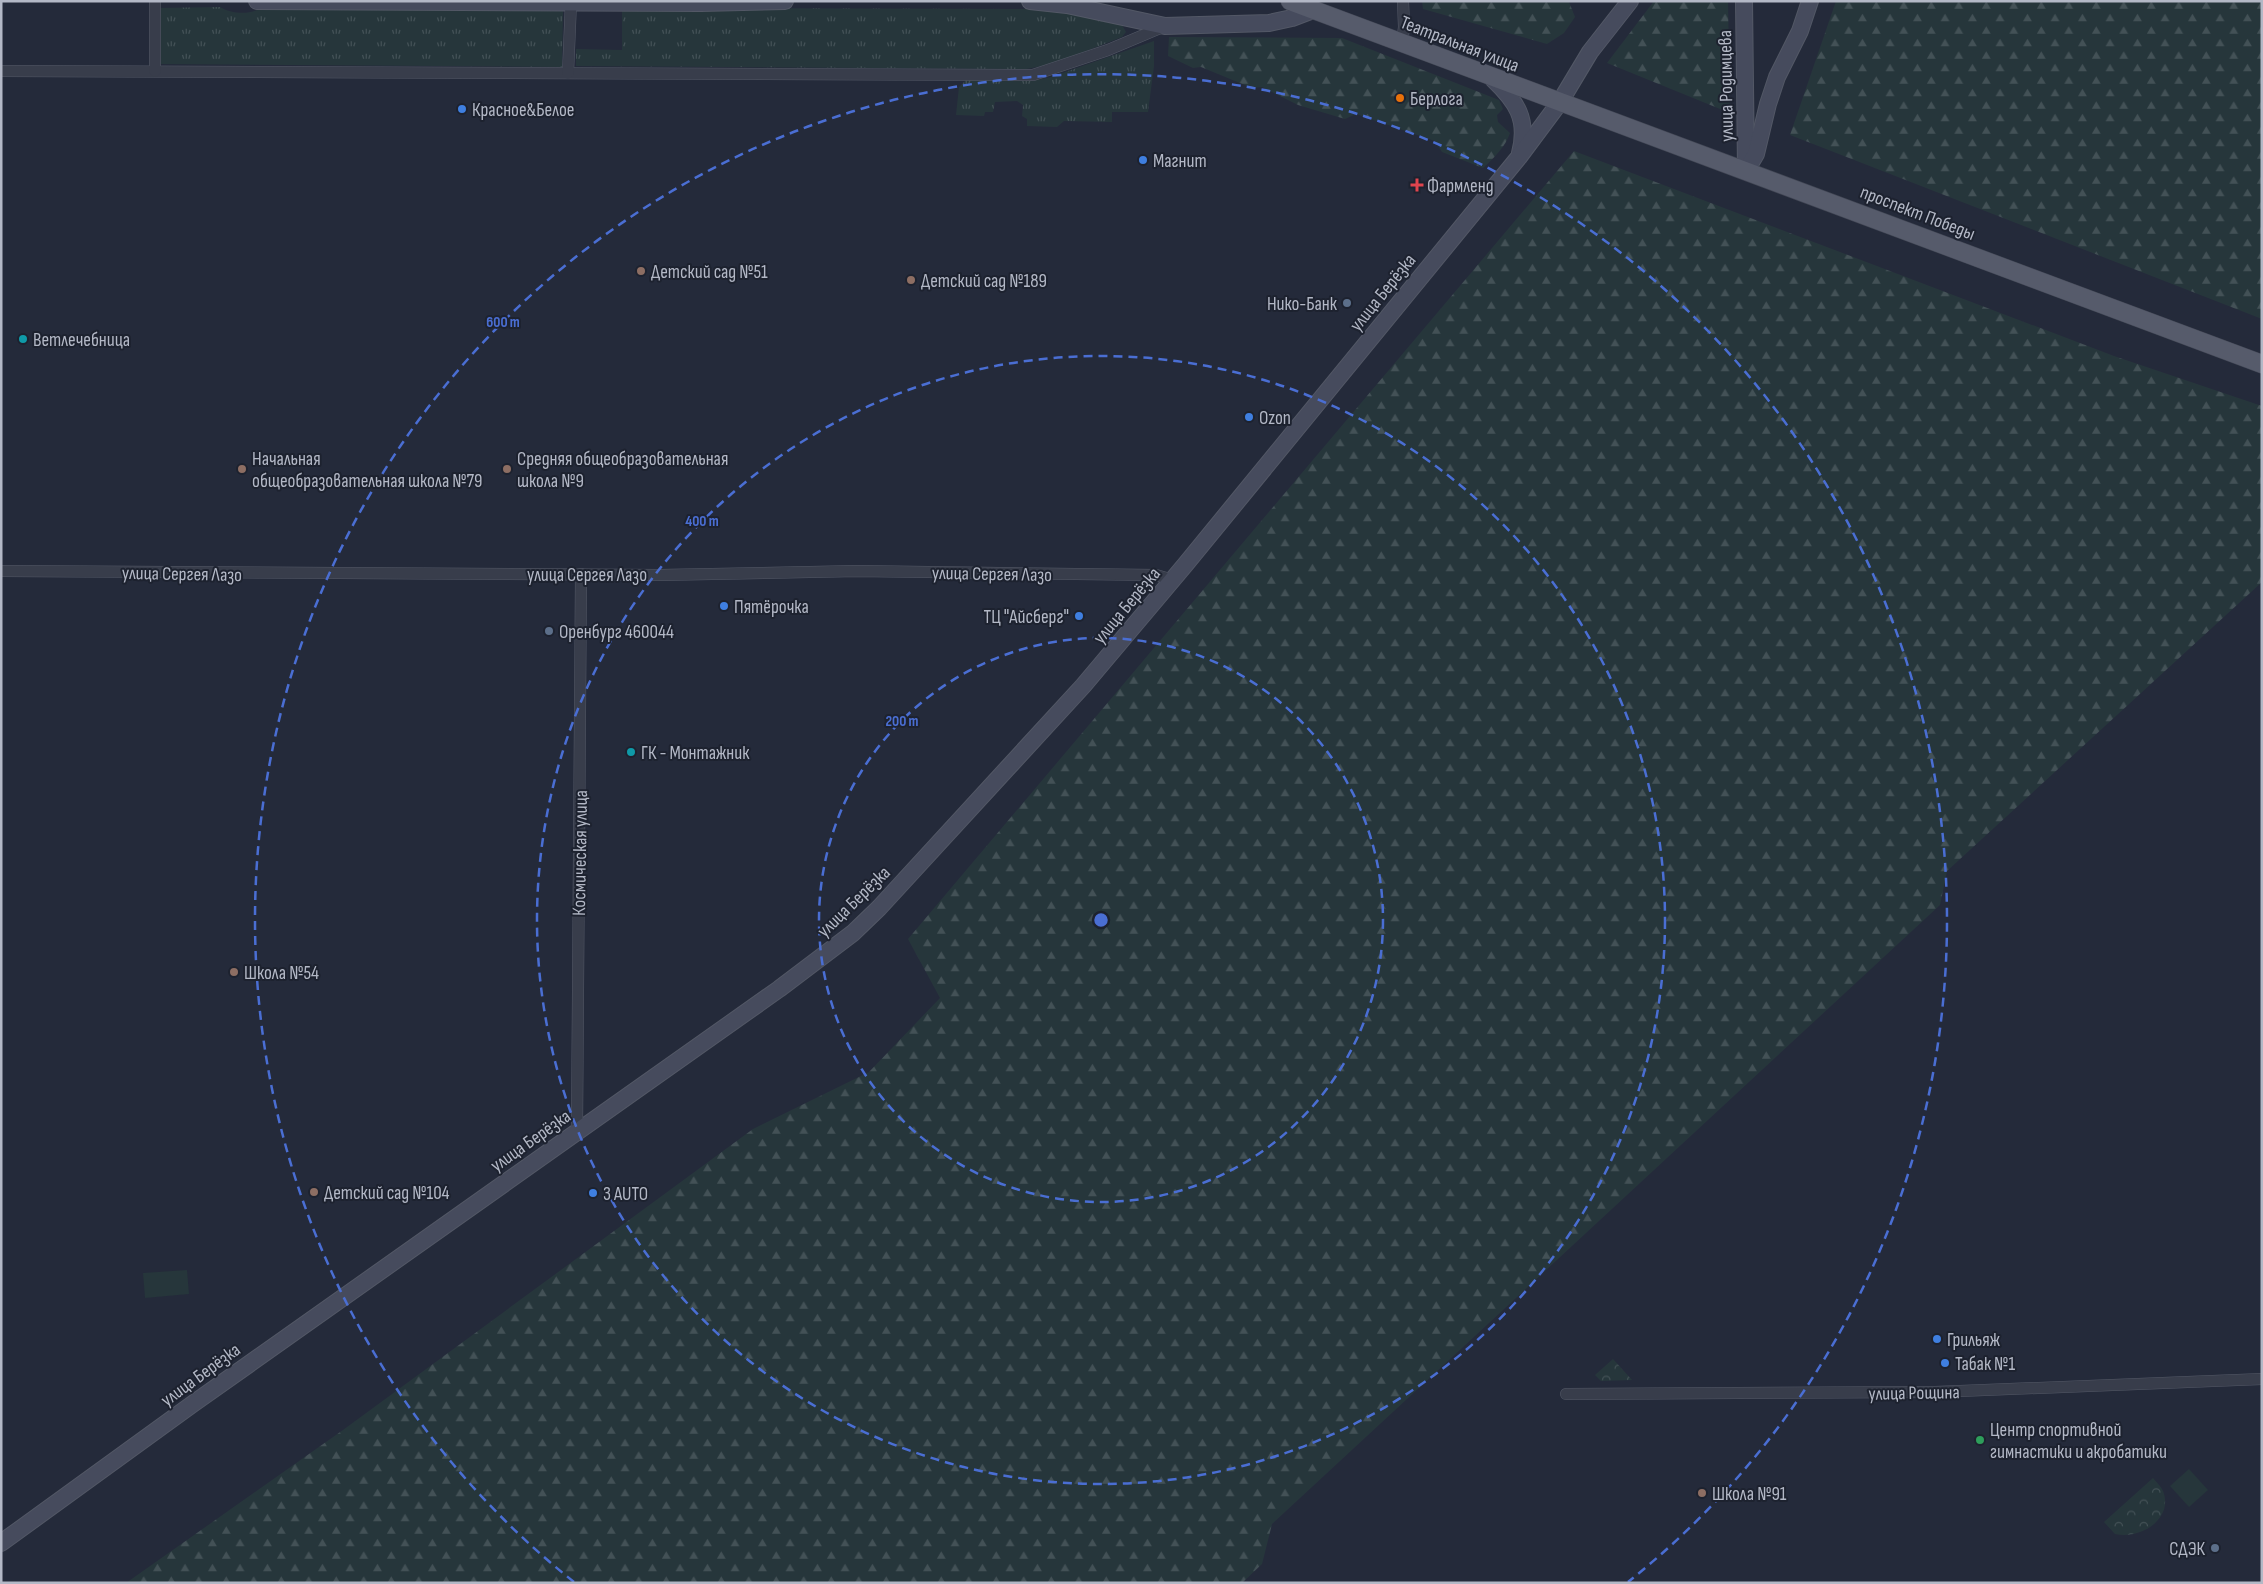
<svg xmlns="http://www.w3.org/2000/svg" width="2263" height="1584" font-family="'Sofia Sans Condensed',sans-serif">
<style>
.grass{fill:url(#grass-tufts)}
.forest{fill:url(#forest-firs)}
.park{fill:url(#park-crowns)}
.pitch{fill:#26363b}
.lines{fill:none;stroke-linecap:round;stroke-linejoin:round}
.street-casing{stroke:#535866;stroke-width:12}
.secondary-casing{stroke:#535866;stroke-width:18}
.primary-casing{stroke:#414654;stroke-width:19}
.street{stroke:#383d4b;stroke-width:11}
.secondary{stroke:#464b5d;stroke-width:16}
.primary{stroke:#565b6b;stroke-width:18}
.ring{fill:none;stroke:#4a6ed3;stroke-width:2.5;stroke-dasharray:9 6}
.food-dot{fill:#e8710a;stroke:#1d222f;stroke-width:2}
.shop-dot{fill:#3f7fe0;stroke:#1d222f;stroke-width:2}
.health-dot{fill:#e0444e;stroke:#1d222f;stroke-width:2}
.education-dot{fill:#8d6e63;stroke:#1d222f;stroke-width:2}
.service-dot{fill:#5c6f8a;stroke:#1d222f;stroke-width:2}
.culture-dot{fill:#0f9aa8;stroke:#1d222f;stroke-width:2}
.leisure-dot{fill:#2e9e5b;stroke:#1d222f;stroke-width:2}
.labels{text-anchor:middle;stroke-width:4;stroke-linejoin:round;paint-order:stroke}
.street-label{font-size:19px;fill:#b3b8c6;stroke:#1d222f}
.poi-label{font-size:19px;fill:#b3b8c6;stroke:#1d222f;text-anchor:start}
.centre{fill:#4a6ed3;stroke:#1d222f;stroke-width:2.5}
.ring-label{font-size:15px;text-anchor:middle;font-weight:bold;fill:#4a6ed3;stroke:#1d222f;stroke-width:4;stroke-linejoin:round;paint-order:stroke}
</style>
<defs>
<pattern id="grass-tufts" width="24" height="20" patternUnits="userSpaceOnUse" patternTransform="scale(1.25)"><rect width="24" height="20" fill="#26363b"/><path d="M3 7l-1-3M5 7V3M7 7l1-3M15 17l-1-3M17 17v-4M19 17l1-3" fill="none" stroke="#435156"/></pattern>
<pattern id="forest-firs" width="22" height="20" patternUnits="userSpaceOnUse" patternTransform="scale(1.25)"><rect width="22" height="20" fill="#26363b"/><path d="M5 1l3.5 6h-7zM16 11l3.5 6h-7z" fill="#435156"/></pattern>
<pattern id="park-crowns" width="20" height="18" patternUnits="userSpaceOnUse" patternTransform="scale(1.25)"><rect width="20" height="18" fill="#26363b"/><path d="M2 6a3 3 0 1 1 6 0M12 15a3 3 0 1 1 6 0" fill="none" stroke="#435156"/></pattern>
</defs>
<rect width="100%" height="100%" fill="#242a3a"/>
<g class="grass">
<path d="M220 7C231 14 250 15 261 8H555L563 11 562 67 159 64 158 8Z"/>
<path d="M622 8 1058 9 1122 25 1126 32 1122 37 1053 64 1026 69 576 66V49L622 50Z"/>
<path d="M1154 41V66L1148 112H1112V122L1064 121 1057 127 1027 126V119L1022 116 1023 105 1017 101 995 102 993 112H985L984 116 956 115 959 87 966 80H1037L1051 77Z"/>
</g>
<g class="forest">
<path d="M1422 1H1564L1569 2 1575 17 1564 33 1547 44 1423 9Z"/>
<path d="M1654 1H1728L1730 113 1607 63Z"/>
<path d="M1836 1H2262V319L1790 135Z"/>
<path d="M1169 37 1342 38 1499 100 1503 109 1497 115 1498 122 1510 133C1506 146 1493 159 1483 168L1442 152 1435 141 1356 114 1345 119 1298 105 1262 87 1252 88 1201 67 1193 68 1168 56Z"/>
<path d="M1574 151 2114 356 2262 406V582L1947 871 1940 905 1272 1524 1262 1564 1242 1583H126L343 1430 753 1129 869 1072 940 998 908 939Z"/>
</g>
<g class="park">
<path d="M1613 1359 1632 1380 1601 1381 1595 1375Z"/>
<path d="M2153 1478C2156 1482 2161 1486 2163 1491 2174 1519 2140 1540 2115 1534L2104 1522Z"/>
</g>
<g class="pitch">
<path d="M187 1270 189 1294 145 1298 143 1273Z"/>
<path d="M2189 1469 2208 1490 2189 1507 2170 1486Z"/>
</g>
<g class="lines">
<defs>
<g id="street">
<path d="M1402 44 1404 27 1403 1"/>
<path d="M1 71 1033 75 1108 50 1165 26"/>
<path d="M155 71V1"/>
<path d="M568 73 571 2"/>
<path d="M1 571 660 575 857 571 1156 575 1173 580"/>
<path d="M577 1131 581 574"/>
<path d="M1566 1394 1935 1392 2262 1379"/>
</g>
<g id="secondary">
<path d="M257 1 701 3 785 1"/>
<path d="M1030 1 1067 5 1165 26 1269 23 1292 18 1313 10"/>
<path d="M1744 1 1746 169"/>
<path d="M1493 79C1516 101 1529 119 1520 153"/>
<path d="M1746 171 1756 154 1768 104 1777 77 1800 31 1810 1"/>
<path d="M1 1543 194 1403 779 989 853 933 879 908 1083 686 1185 565 1519 157 1560 102 1590 52 1630 1"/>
</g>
<path id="primary" d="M1290 1C1613 124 1938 242 2262 364"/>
</defs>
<use href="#street" class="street-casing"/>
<use href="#secondary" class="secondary-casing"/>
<use href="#primary" class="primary-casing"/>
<use href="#street" class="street"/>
<use href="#secondary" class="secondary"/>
<use href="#primary" class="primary"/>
</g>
<g class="ring">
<circle cx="1101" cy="920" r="282"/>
<circle cx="1101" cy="920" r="564"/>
<path d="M574 1582A846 846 0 1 1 1628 1582"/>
</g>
<circle class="food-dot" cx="1400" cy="98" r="5"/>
<g class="shop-dot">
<circle cx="462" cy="109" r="5"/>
<circle cx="1143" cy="160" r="5"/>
<circle cx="1249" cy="417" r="5"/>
<circle cx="724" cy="606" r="5"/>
<circle cx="1079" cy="616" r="5"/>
<circle cx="593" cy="1193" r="5"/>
<circle cx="1937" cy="1339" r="5"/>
<circle cx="1945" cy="1363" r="5"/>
</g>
<path class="health-dot" d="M1414.5 177.5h5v5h5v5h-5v5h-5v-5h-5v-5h5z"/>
<g class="education-dot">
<circle cx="641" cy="271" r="5"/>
<circle cx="911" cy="280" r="5"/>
<circle cx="242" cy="469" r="5"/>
<circle cx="507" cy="469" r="5"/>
<circle cx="234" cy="972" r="5"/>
<circle cx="314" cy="1192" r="5"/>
<circle cx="1702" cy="1493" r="5"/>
</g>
<g class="service-dot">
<circle cx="1347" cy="303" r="5"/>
<circle cx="549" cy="631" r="5"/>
<circle cx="2215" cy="1548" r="5"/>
</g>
<g class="culture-dot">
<circle cx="23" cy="339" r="5"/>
<circle cx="631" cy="752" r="5"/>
</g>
<circle class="leisure-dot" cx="1980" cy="1440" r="5"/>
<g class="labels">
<g class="street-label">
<text transform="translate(1460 43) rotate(21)" y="7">Театральная улица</text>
<text transform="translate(1725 86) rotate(-91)" y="7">улица Родимцева</text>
<text transform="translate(1918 212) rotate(21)" y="7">проспект Победы</text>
<text transform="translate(1382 292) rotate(-51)" y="7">улица Берёзка</text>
<text transform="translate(182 573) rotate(1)" y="7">улица Сергея Лазо</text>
<text transform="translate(992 573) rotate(1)" y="7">улица Сергея Лазо</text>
<text x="587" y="581">улица Сергея Лазо</text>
<text transform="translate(1126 605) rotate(-50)" y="7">улица Берёзка</text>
<text transform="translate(579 853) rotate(-89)" y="7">Космическая улица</text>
<text transform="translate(853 901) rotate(-44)" y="7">улица Берёзка</text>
<text transform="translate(530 1140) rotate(-35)" y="7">улица Берёзка</text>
<text transform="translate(200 1374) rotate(-36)" y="7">улица Берёзка</text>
<text transform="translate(1914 1392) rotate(-1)" y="7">улица Рощина</text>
</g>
<g class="poi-label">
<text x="1410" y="105">Берлога</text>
<text x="472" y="116">Красное&amp;Белое</text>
<text x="1153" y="167">Магнит</text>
<text x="1427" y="192">Фармленд</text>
<text x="651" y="278">Детский сад №51</text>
<text x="921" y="287">Детский сад №189</text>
<text x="1337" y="310" text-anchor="end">Нико-Банк</text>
<text x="33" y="346">Ветлечебница</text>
<text x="1259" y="424">Ozon</text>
<text x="252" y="465">Начальная<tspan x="252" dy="22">общеобразовательная школа №79</tspan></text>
<text x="517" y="465">Средняя общеобразовательная<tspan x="517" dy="22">школа №9</tspan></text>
<text x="734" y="613">Пятёрочка</text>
<text x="1069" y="623" text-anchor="end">ТЦ "Айсберг"</text>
<text x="559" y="638">Оренбург 460044</text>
<text x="641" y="759">ГК - Монтажник</text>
<text x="244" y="979">Школа №54</text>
<text x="324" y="1199">Детский сад №104</text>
<text x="603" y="1200">3 AUTO</text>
<text x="1947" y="1346">Грильяж</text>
<text x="1955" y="1370">Табак №1</text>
<text x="1990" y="1436">Центр спортивной<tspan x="1990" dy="22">гимнастики и акробатики</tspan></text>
<text x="1712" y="1500">Школа №91</text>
<text x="2205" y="1555" text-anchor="end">СДЭК</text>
</g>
</g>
<circle cx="1101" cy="920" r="8" class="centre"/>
<g class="ring-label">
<text x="503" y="327">600 m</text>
<text x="702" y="526">400 m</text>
<text x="902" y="726">200 m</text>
</g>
<rect width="2263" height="1584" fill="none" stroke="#b3b8c6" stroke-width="5"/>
</svg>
